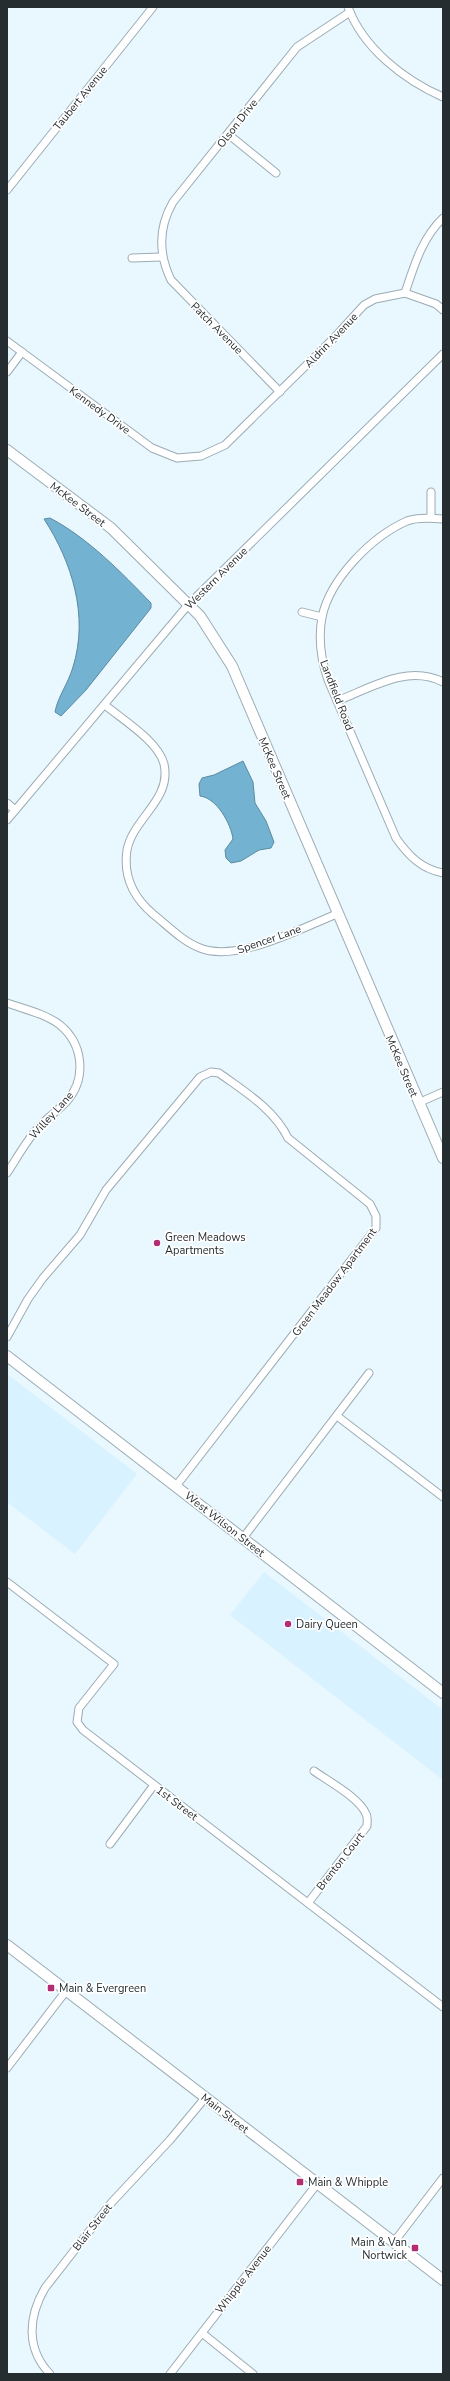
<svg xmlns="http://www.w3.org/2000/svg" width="450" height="2381" font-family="'Nunito Sans',sans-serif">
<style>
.built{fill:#d9f2ff}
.water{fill:#73b2d0;stroke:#5c8aa0}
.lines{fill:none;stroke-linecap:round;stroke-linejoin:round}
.street-casing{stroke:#9bacb4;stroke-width:9}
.secondary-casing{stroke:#9bacb4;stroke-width:12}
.street{stroke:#fff;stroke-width:7}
.secondary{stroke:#fff;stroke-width:10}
.poi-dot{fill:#b32d72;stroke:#fff;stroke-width:1.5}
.labels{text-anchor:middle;stroke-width:3.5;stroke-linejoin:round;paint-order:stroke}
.street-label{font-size:11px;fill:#262d30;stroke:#fff}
.poi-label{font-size:11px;fill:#262d30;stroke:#fff;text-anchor:start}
</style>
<rect width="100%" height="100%" fill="#e9f7fe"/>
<g class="built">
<path d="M7 1374 137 1474 75 1554 7 1502Z"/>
<path d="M264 1572 443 1710V1780L230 1615Z"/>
</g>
<g class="water">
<path d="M50 518C88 538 121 572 151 603V608L86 690 61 716 55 712C58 696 68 684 73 667 89 616 72 562 44 519Z"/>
<path d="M243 761 253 782 255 803 266 821 274 842 271 848 259 850 241 861 231 863 226 858 225 850 233 839C231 824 217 798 200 796L199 784 202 778 214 775Z"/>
</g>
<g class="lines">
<defs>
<g id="street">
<path d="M348 7C363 48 404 80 443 97"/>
<path d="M228 134 276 173"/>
<path d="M7 190 153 7"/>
<path d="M132 258 162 257"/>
<path d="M405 293C414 266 422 238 443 218"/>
<path d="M7 341 152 448 177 458 201 456 225 445 333 339 364 305 375 299 405 293 436 304 443 310"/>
<path d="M7 372 22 352"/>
<path d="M280 392 171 280C158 253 158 228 173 202L297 47 350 12"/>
<path d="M431 517V492"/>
<path d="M443 519C432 518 417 517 407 521 371 537 330 579 322 617 318 639 321 660 328 680L396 838C408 855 421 869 443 873"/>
<path d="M302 612 322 617"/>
<path d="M337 701C371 688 407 664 443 682"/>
<path d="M105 705C123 720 158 741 164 764 172 800 133 818 127 850 123 877 134 898 153 914 168 926 182 941 200 948 237 963 301 928 337 914"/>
<path d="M7 803 15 810"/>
<path d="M7 820 188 605 443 354"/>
<path d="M7 1003C24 1009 46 1014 60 1025 83 1044 87 1078 67 1101 58 1111 46 1118 38 1128 26 1141 17 1158 7 1173"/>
<path d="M418 1103 443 1092"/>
<path d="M7 1337 28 1299 43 1278 80 1235 106 1190 200 1077 211 1072 219 1073C245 1092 274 1109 288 1138L370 1204 376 1216V1228L176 1486"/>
<path d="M337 1416 443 1497"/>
<path d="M243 1538 369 1373"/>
<path d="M7 1582 114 1664 79 1708 77 1722 83 1730 443 2007"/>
<path d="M110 1844 154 1785"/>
<path d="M308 1903 367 1826C367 1823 368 1817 366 1814 360 1798 328 1781 314 1771"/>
<path d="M7 2068 66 1991"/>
<path d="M394 2242 443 2178"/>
<path d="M202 2333 253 2374"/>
<path d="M50 2374C26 2349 28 2317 45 2288L112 2202 170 2140 205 2098"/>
<path d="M170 2374 317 2184"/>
</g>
<g id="secondary">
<path d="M7 450 111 528 200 616 232 666 443 1158"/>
<path d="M7 1356 443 1693"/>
<path d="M7 1945 443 2280"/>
</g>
</defs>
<use href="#street" class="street-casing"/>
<use href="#secondary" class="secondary-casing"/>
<use href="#street" class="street"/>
<use href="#secondary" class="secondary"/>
</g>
<g class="poi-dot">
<circle cx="157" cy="1243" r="4"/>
<circle cx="288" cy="1624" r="4"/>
<rect x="47" y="1984" width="8" height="8" rx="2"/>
<rect x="296" y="2178" width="8" height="8" rx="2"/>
<rect x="411" y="2244" width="8" height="8" rx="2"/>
</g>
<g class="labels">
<g class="street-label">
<text transform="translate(80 98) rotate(-51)" y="4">Taubert Avenue</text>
<text transform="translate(237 123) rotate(-52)" y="4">Olson Drive</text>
<text transform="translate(217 328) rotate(45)" y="4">Patch Avenue</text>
<text transform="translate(331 340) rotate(-46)" y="4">Aldrin Avenue</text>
<text transform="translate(100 410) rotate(36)" y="4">Kennedy Drive</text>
<text transform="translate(78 504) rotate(37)" y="4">McKee Street</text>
<text transform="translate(216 578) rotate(-45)" y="4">Western Avenue</text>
<text transform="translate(337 695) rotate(69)" y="4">Landfield Road</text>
<text transform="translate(275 768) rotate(67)" y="4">McKee Street</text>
<text transform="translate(269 939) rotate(-19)" y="4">Spencer Lane</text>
<text transform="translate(402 1066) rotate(67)" y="4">McKee Street</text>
<text transform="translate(51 1115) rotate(-48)" y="4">Willey Lane</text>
<text transform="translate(334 1282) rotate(-53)" y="4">Green Meadow Apartment</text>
<text transform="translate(225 1524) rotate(38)" y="4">West Wilson Street</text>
<text transform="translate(177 1803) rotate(37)" y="4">1st Street</text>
<text transform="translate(340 1861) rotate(-52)" y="4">Brenton Court</text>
<text transform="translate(225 2113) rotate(38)" y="4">Main Street</text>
<text transform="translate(92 2227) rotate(-52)" y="4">Blair Street</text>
<text transform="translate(243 2279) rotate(-52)" y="4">Whipple Avenue</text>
</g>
<g class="poi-label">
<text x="165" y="1241">Green Meadows<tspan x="165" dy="13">Apartments</tspan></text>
<text x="296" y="1628">Dairy Queen</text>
<text x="59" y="1992">Main &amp; Evergreen</text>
<text x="308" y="2186">Main &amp; Whipple</text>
<text x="407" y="2246" text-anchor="end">Main &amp; Van<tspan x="407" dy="13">Nortwick</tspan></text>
</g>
</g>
<rect width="450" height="2381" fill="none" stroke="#262d30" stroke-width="16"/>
</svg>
